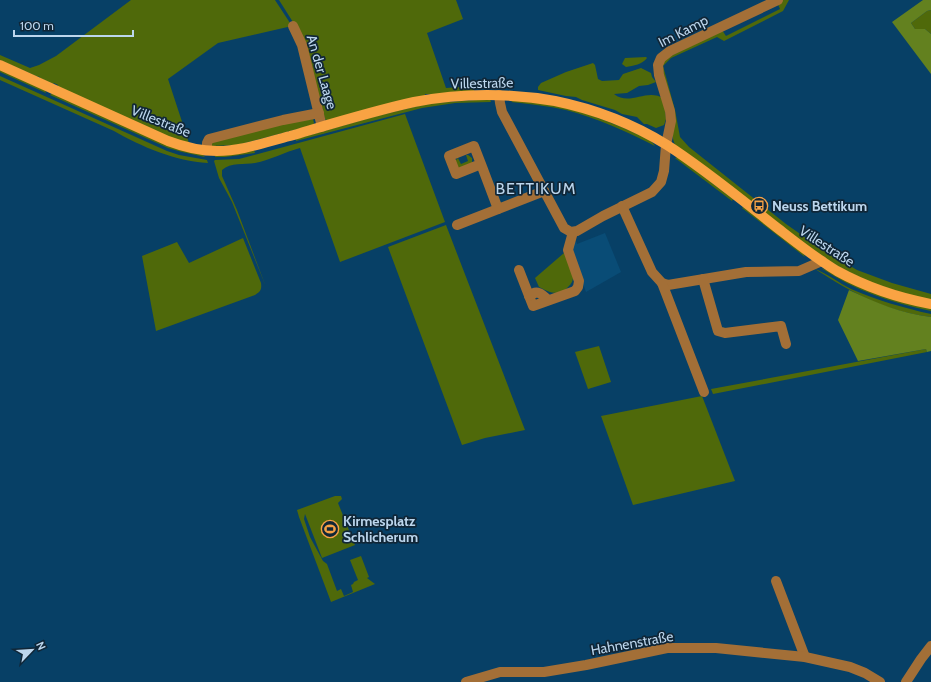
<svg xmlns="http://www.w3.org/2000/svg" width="931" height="682" font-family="Cabin,sans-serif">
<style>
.built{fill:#094c76}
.green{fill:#4f690a}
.forest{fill:#63811f}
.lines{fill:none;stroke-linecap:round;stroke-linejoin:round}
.minor{stroke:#a36f37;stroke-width:10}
.major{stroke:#f9a343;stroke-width:10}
.labels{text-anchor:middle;stroke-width:3.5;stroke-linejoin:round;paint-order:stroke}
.street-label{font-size:14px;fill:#bcd6ed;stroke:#102637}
.poi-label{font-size:14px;font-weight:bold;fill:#bcd6ed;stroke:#102637;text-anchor:start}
.quarter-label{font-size:16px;letter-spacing:1px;fill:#bcd6ed;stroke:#102637}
</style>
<rect width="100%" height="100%" fill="#074066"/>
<path class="built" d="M605 233 621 272 586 292 570 248 576 241 577 244Z"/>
<g class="green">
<path d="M131 0H275L292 26 218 43 168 79 189 143 172 138 58 87V85L54 83 53 84 40 78V77L36 76 0 60V55L30 68 39 65 56 56Z"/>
<path d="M279 0H456L463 19 427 33 446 88 474 86V91L431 95 430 94H425V96L328 121 325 119 303 38Z"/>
<path d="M781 0H789L783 11 724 41 717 37 671 58 663 66 675 110 680 137 689 147 786 224 823 250 857 270 892 283 931 294V300C901 293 872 285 845 270 814 253 787 230 760 209V207L756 204 754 205 675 145 673 139V118L661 61 722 30 726 36 780 9 777 2Z"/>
<path d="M931 10V34L925 29H915L911 23 927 11Z"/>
<path d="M646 57 647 58C643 64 633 66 626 67L622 64 625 58Z"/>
<path d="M593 63 595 65 598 79 602 81 619 80 623 74 641 68 651 73 652 77 656 82 648 85 639 86 627 93 614 94C630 107 647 87 664 99L666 119 664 125 656 128 647 124H644L637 117 622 114 615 110 582 100 576 97 566 96 538 90V87L541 83 566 72Z"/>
<path d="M0 70 45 90 46 93 0 72Z"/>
<path d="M0 76 167 151 179 155 207 160 208 163C175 161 142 147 114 131L0 80Z"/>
<path d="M53 93 202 154 205 157 182 152 168 148 50 95Z"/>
<path d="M490 99 491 102 455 103 422 108 296 141V139L373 117 418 106 434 103Z"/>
<path d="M514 100C527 102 540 103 553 105 582 111 609 121 635 133 642 136 651 139 655 146 626 131 597 118 566 110 548 106 529 104 511 102Z"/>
<path d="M405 114 445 222 340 262 300 148C285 152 270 160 255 163 244 165 231 162 222 170V176L237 210 266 287 232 202 219 178 214 161 215 160 239 159 258 154Z"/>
<path d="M313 119 314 123 313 125 237 145 211 146 213 141 284 123Z"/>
<path d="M254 150 255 153 225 157H215V155Z"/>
<path d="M466 155H468L472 158V164L460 168 457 167 455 161 458 158 461 164 468 161Z"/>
<path d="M678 157 733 199 732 201 675 158Z"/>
<path d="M743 207 803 253 805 257 742 208Z"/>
<path d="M446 225 525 430 485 438 462 445 388 247Z"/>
<path d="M243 238 261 283C262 290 260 292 255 295L156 331 142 256 177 242 189 263Z"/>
<path d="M564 253C568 261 576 273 572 282 570 286 566 288 564 292 552 294 549 292 539 287L535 278Z"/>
<path d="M821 268 931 308V311C892 303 854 290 821 268Z"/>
<path d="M815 269C826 273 839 283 851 289 877 300 903 308 931 314V317C885 311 854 294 815 269Z"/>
<path d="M599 346 611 382 588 389 575 352Z"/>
<path d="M926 349 927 352 713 394 711 389Z"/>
<path d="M702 396 735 481 633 505 601 416Z"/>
<path d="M335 496H341L342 499 338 503 355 545 322 558 305 514 304 519 310 537 323 561 327 564 337 591 341 589 344 596 353 592 351 585 353 584 354 582 358 580 350 560 361 556 369 577 367 578 375 584 331 602 299 517 297 510Z"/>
</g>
<g class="forest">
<path d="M923 0H931V10L927 11 911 23 915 29H925L931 34V74L892 22Z"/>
<path d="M849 290C877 303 900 313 931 317V351L927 352 926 349 858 361 838 320Z"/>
</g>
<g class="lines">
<g class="minor">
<path d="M293 26 302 45 322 127"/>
<path d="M499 95 500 103 502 112 564 228 571 232 577 231 603 216 652 192 661 182 664 171 666 145 671 121 670 111 659 75 658 65 661 58 670 51 778 0"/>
<path d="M207 150V143L209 139 283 120 319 113"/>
<path d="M481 164 474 146 449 156 456 174 481 164 498 209"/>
<path d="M622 206 652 272 662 283 668 285 746 272 799 271 822 261"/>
<path d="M457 225 544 191"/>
<path d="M519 270 533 306 575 291 578 287 579 281 568 250 573 232"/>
<path d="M703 279 718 331 725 333 781 326 786 344"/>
<path d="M662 283 704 392"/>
<path d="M529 296C537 289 542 294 548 300"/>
<path d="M776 581 805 657"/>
<path d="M466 682 500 672H544L586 665 667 648H716L805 657 850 667 865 673 880 682"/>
<path d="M906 682 921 659 931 646"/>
</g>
<path class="major" d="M0 65 168 141C184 147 200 151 217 151 242 151 266 142 290 136 331 124 373 111 414 102 461 93 509 93 555 101 594 109 633 124 667 145 706 170 743 201 780 230 798 244 817 259 837 271 866 287 899 298 931 304"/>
</g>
<defs>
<symbol id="bus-ring" viewBox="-11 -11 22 22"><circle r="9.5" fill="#102637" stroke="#f6a246" stroke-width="1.5"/><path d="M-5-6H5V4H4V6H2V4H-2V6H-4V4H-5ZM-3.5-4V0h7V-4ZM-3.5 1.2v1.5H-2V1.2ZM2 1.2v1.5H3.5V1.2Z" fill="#f6a246"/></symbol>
<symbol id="stadium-ring" viewBox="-11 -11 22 22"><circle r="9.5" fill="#102637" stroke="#f6a246" stroke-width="1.5"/><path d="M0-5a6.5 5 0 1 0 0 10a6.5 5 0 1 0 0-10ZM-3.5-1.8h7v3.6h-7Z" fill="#f6a246"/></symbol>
</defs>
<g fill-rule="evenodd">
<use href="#bus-ring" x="749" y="196" width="20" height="20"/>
<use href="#stadium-ring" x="320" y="519" width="20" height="20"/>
</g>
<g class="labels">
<g class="street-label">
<text transform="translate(683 31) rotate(-27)" y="5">Im Kamp</text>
<text transform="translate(322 72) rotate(74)" y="5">An der Laage</text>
<text transform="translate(482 83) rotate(-1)" y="5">Villestraße</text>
<text transform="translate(161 121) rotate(22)" y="5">Villestraße</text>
<text transform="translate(827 246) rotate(33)" y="5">Villestraße</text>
<text transform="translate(632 643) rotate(-10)" y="5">Hahnenstraße</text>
</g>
<g class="poi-label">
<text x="772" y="211">Neuss Bettikum</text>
<text x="343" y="526">Kirmesplatz<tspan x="343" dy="16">Schlicherum</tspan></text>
</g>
<g class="quarter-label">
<text x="536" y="194">BETTIKUM</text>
</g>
</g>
<g transform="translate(32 650) rotate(65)" stroke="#102637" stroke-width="3" paint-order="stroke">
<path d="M0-3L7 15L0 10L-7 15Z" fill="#bcd6ed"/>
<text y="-6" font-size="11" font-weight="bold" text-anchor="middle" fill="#bcd6ed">N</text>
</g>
<path d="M14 30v6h119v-6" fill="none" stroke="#bcd6ed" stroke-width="2"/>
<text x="20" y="30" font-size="12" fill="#bcd6ed" stroke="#102637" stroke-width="3" paint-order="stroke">100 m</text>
</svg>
